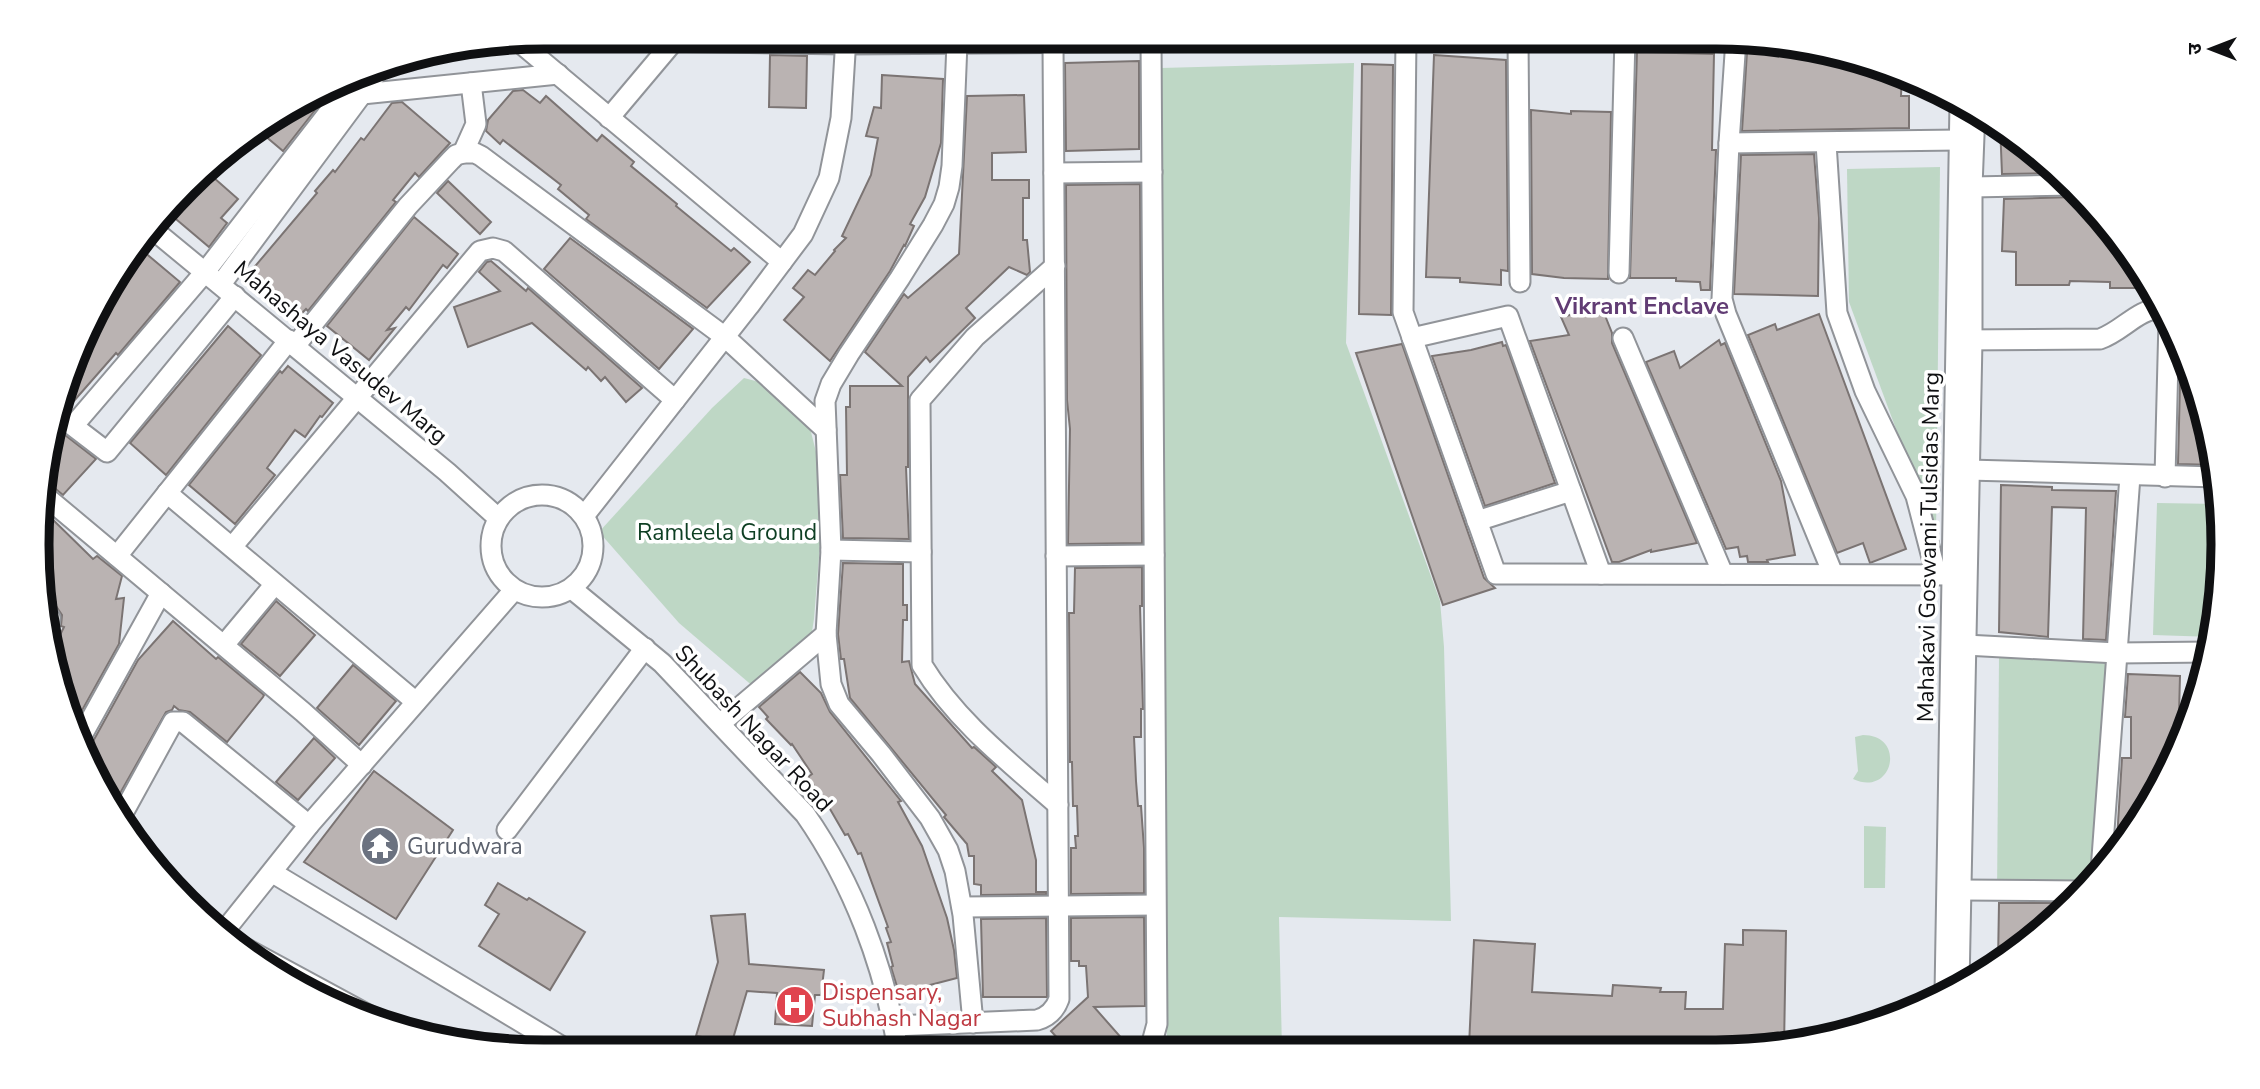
<svg xmlns="http://www.w3.org/2000/svg" width="2260" height="1089" font-family="'Nunito Sans','Noto Sans Devanagari',sans-serif">
<style>
.green{fill:#bed7c5}
.building{fill:#bab3b2;stroke:#7b7473;stroke-width:2}
.lines{fill:none;stroke-linecap:round;stroke-linejoin:round}
.minor-casing{stroke:#919499;stroke-width:23}
.minor{stroke:#fff;stroke-width:19}
.labels{text-anchor:middle;stroke-width:7;stroke-linejoin:round;paint-order:stroke}
.street-label{font-size:23px;fill:#0f1012;stroke:#fff}
.park-label{font-size:23px;fill:#0e3f23;stroke:#fff}
.worship-label{font-size:23px;fill:#5b616d;stroke:#fff;text-anchor:start}
.health-label{font-size:23px;fill:#be3a42;stroke:#fff;text-anchor:start}
.neighbourhood-label{font-size:24px;font-weight:bold;fill:#613c74;stroke:#fff}
.rim{fill:none;stroke:#0f1012;stroke-width:9}
</style>
<rect width="100%" height="100%" fill="#e5e9ef"/>
<g class="green">
<path d="M1354 63 1346 343 1440 601 1444 647 1451 921 1279 917 1282 1050H1167L1161 68Z"/>
<path d="M1940 167 1936 537 1849 302 1847 169Z"/>
<path d="M744 378 774 386 810 428 820 468 824 495 814 619 810 644 755 688 679 623 599 532 712 408Z"/>
<path d="M2157 503 2219 504 2223 545 2214 637 2153 635Z"/>
<path d="M1999 657 2119 658 2114 858 2075 897 1997 896Z"/>
<path d="M1863 735C1907 735 1893 798 1853 779L1858 771 1855 737Z"/>
<path d="M1864 826 1886 827 1885 888H1864Z"/>
</g>
<g class="building">
<path d="M1637 52 1714 54 1712 150H1716L1710 290H1701L1700 282 1676 281V278H1630Z"/>
<path d="M1747 52 1846 56 1902 73 1901 96H1909V128L1742 131Z"/>
<path d="M770 55 807 56 806 108 769 107Z"/>
<path d="M1434 55 1506 60 1508 271 1501 270V285L1460 282V278L1426 277Z"/>
<path d="M1139 61V149L1066 151 1065 63Z"/>
<path d="M1362 64 1393 65 1391 315 1359 314Z"/>
<path d="M882 75 943 79 941 143 925 197 910 224 914 226 905 246 904 245 890 271 830 361 784 320 804 297 793 288 808 270 815 275 835 251 834 250 846 238 842 236 871 175 878 138 866 136 874 107 881 108Z"/>
<path d="M523 90 540 103 546 96 597 141 602 135 634 162 631 166 677 204 676 206 731 251 734 248 750 262 707 308 586 219 589 215 558 189 561 185 503 140 500 144 486 131 488 120 513 91Z"/>
<path d="M330 91 283 151 258 130 285 115Z"/>
<path d="M1024 95 1026 152 992 153V180H1029V198H1023V240H1027L1030 272 1027 275 1009 267 966 308 975 318 930 362 926 357 908 377V467H906L909 539 843 538 840 475H847L846 407H850V386H902L865 352 904 294 908 298 959 254 967 96Z"/>
<path d="M402 102 450 143 419 177 415 173 393 200 396 202 308 311 306 309 294 321 246 277 317 193 315 191 333 170 335 172 361 138 364 140 392 103Z"/>
<path d="M1531 110 1571 114V111L1611 112 1608 279 1564 278 1532 274Z"/>
<path d="M2000 124 2059 173 2002 174Z"/>
<path d="M1814 154 1819 218 1818 296 1734 294 1741 155Z"/>
<path d="M205 170 238 199 221 218 227 223 209 247 164 209Z"/>
<path d="M448 181 491 222 480 234 437 193Z"/>
<path d="M1140 184 1142 543 1068 544 1070 429 1067 400 1066 185Z"/>
<path d="M2082 194 2138 263 2151 288H2110V282L2070 281 2069 285H2016V252L2002 251 2004 199 2074 197Z"/>
<path d="M414 217 458 254 447 268 443 265 409 310 406 307 387 330 395 328 369 360 327 326Z"/>
<path d="M570 238 693 329 659 369 544 269Z"/>
<path d="M137 246 180 282 118 355 116 353 59 418 57 417 105 290Z"/>
<path d="M491 261 526 291 528 288 642 388 626 402 605 377 601 381 588 367 586 370 532 323 468 347 454 307 500 291 479 272 487 262Z"/>
<path d="M1602 308 1612 333V343L1697 543 1651 552V550L1619 562H1612L1530 341 1569 335 1561 317Z"/>
<path d="M1819 314 1906 549 1870 563 1863 543 1837 553 1748 335 1775 324 1777 330Z"/>
<path d="M228 326 261 355 166 475 130 443Z"/>
<path d="M1719 340 1721 345 1725 343 1781 481 1795 555 1767 560 1768 562H1748L1747 556 1740 557 1738 547 1726 549 1646 362 1674 351 1680 368Z"/>
<path d="M1502 342 1503 346 1506 345 1555 483 1485 506 1432 356 1471 350Z"/>
<path d="M2181 343 2214 446 2215 465 2178 464Z"/>
<path d="M1402 344 1484 578 1495 588 1443 605 1356 353Z"/>
<path d="M288 366 333 403 322 417 320 416 305 437 295 430 267 468 275 475 235 524 189 485 280 371 282 373Z"/>
<path d="M57 418 62 422 61 430 65 435 96 459 63 495 52 486 45 484 47 445Z"/>
<path d="M2001 485 2052 487V490L2116 491 2106 640 2083 639 2086 508 2052 507 2048 637 1999 632Z"/>
<path d="M44 511 93 559 97 556 122 576 116 599 124 598 119 644 75 723 53 649 64 627 61 626 62 615 56 606V602L42 589Z"/>
<path d="M843 563 903 564V605H907V620H903L902 662 909 661 915 684 972 748 974 747 996 767 992 771 1022 800 1036 860V892H1046V894L981 895V885L974 884V856H969L967 844 944 817 946 815 850 698 844 659H841L838 634Z"/>
<path d="M1142 567V606H1140L1143 709H1141V737H1134L1136 781 1138 806H1141L1144 848V893L1071 894V848H1076L1075 836H1078L1077 806H1073L1072 762H1070L1069 613H1074L1075 568Z"/>
<path d="M276 601 315 635 280 676 241 644Z"/>
<path d="M173 621 216 659 218 657 264 695 263 697 227 742 190 712 179 710 174 706 172 710 166 712 114 804 89 769 84 750 91 745 138 660Z"/>
<path d="M353 665 396 701 359 745 317 708Z"/>
<path d="M800 672 821 693 830 712 901 801 898 802 922 846 947 918 954 950 957 978 899 993 891 967 893 966 887 943 891 942 886 928 888 927 861 853 858 854 848 834 845 835 830 809 808 777 812 774 792 744 791 745 766 719 768 717 759 707Z"/>
<path d="M2128 674 2180 676 2178 750 2116 856 2122 758H2131V717H2125Z"/>
<path d="M314 738 335 758 298 800 276 782Z"/>
<path d="M374 771 453 830 396 919 304 862Z"/>
<path d="M498 883 527 900 529 898 585 932 550 990 479 946 499 914 485 905Z"/>
<path d="M1999 903H2069L2025 947 1998 962Z"/>
<path d="M745 914 749 964 824 970 821 995H815L812 1026 775 1024 777 993 747 991 732 1042 696 1036 718 962 711 916Z"/>
<path d="M1144 917 1145 1006 1094 1007 1132 1050H1068L1051 1031 1088 997 1086 966H1079V961H1071V918Z"/>
<path d="M1046 918 1047 997H983L981 919Z"/>
<path d="M1743 930 1786 931 1784 1047 1636 1048 1579 1045V1049H1492L1469 1046 1474 940 1535 944 1532 992 1612 996 1613 985 1661 988 1660 992H1686L1685 1009H1723L1725 944 1743 945Z"/>
</g>
<g class="lines">
<defs>
<g id="minor">
<path d="M1406 37 1403 312 1496 574 1966 575"/>
<path d="M1518 37 1520 282"/>
<path d="M529 39 846 44 1258 41 1398 37"/>
<path d="M1736 39 1729 143 1722 299 1726 314 1833 574"/>
<path d="M518 41 782 262"/>
<path d="M957 43 952 166 949 187 944 204 933 225 900 278 849 354 831 384 825 401 831 550 826 634 831 684 839 704 881 754 930 818 948 850 955 871 963 915 973 1023"/>
<path d="M362 94 558 74"/>
<path d="M609 118 673 42"/>
<path d="M1729 143 1960 140"/>
<path d="M1826 143 1837 313 1865 391 1916 496 1936 573"/>
<path d="M463 153 476 124 471 83"/>
<path d="M1054 173 1152 172"/>
<path d="M1972 187 2074 185"/>
<path d="M150 227 447 472 498 518"/>
<path d="M1055 266 975 337 920 400 922 665C956 721 1009 762 1058 805"/>
<path d="M1619 273 1625 37"/>
<path d="M221 284 362 94 383 64"/>
<path d="M235 296 107 452 73 426 205 272 357 76"/>
<path d="M1412 338 1508 316 1601 574"/>
<path d="M1623 338 1723 574"/>
<path d="M1958 340 2100 339C2123 331 2137 309 2162 308"/>
<path d="M295 346 408 206 451 160 456 155 463 153H475L481 156 725 337 826 430"/>
<path d="M1968 470 2217 477"/>
<path d="M2165 477 2169 320"/>
<path d="M167 493 416 702"/>
<circle cx="542" cy="546" r="51"/>
<path d="M45 496 303 712 362 765"/>
<path d="M584 516 749 306 803 234 829 178 841 118 846 37"/>
<path d="M1477 521 1571 491"/>
<path d="M232 547 480 251 493 248 504 251 675 400"/>
<path d="M831 550 921 552"/>
<path d="M117 556 289 340"/>
<path d="M1056 556 1154 555"/>
<path d="M572 589 662 663 805 814C853 883 885 967 898 1051"/>
<path d="M41 608 50 618 48 632"/>
<path d="M224 645 275 584"/>
<path d="M1965 645 2117 653 2211 652"/>
<path d="M721 723 826 634"/>
<path d="M80 739 161 593"/>
<path d="M122 815 173 722H183L309 825"/>
<path d="M507 830 645 648"/>
<path d="M2101 871 2130 476"/>
<path d="M273 873 571 1052"/>
<path d="M1961 890 2081 891"/>
<path d="M962 907 1155 905"/>
<path d="M222 934 309 825 514 590"/>
<path d="M230 940 387 1025"/>
<path d="M1959 985 1972 340V187L1975 110"/>
<path d="M1945 994 1960 102"/>
<path d="M894 1026 1037 1020C1048 1017 1055 1010 1059 999L1053 43"/>
<path d="M1150 1050 1157 1024 1151 37"/>
</g>
</defs>
<use href="#minor" class="minor-casing"/>
<use href="#minor" class="minor"/>
</g>
<defs>
<symbol id="temple-disc" viewBox="-11 -11 22 22"><circle r="9.5" fill="#6b7280" stroke="#fff"/><path d="M0-6L5-2H3V0L6.5 2.5H4V6H1.5V3h-3V6H-4V2.5H-6.5L-3 0V-2H-5Z" fill="#fff"/></symbol>
<symbol id="hospital-disc" viewBox="-11 -11 22 22"><circle r="9.5" fill="#e0444e" stroke="#fff"/><path d="M-5-5h3v3.5h4V-5h3V5h-3V1.5h-4V5h-3Z" fill="#fff"/></symbol>
</defs>
<g fill-rule="evenodd">
<use href="#temple-disc" x="358" y="824" width="44" height="44"/>
<use href="#hospital-disc" x="773" y="983" width="44" height="44"/>
</g>
<g class="labels">
<g class="street-label">
<text transform="translate(341 352) rotate(40)" y="8">Mahashaya Vasudev Marg</text>
<text transform="translate(1928 547) rotate(-89)" y="8">Mahakavi Goswami Tulsidas Marg</text>
<text transform="translate(754 728) rotate(47)" y="8">Shubash Nagar Road</text>
</g>
<g class="park-label">
<text x="727" y="540">Ramleela Ground</text>
</g>
<g class="worship-label">
<text x="407" y="854">Gurudwara</text>
</g>
<g class="health-label">
<text x="822" y="1000">Dispensary,<tspan x="822" dy="26">Subhash Nagar</tspan></text>
</g>
<g class="neighbourhood-label">
<text x="1642" y="314">Vikrant Enclave</text>
</g>
</g>
<path d="M0 0H2260V1089H0ZM544 49H1716A495 495 0 0 1 2211 544V545A495 495 0 0 1 1716 1040H544A495 495 0 0 1 49 545V544A495 495 0 0 1 544 49Z" fill="#fff" fill-rule="evenodd"/>
<path class="rim" d="M544 49H1716A495 495 0 0 1 2211 544V545A495 495 0 0 1 1716 1040H544A495 495 0 0 1 49 545V544A495 495 0 0 1 544 49Z"/>
<g transform="translate(2211 49) rotate(270)" stroke="#ffffff" stroke-width="5" paint-order="stroke">
<path d="M0-5L12 26L0 18L-12 26Z" fill="#0f1012"/>
<text y="-10" font-size="19" font-weight="bold" text-anchor="middle" fill="#0f1012">उ</text>
</g>
</svg>
